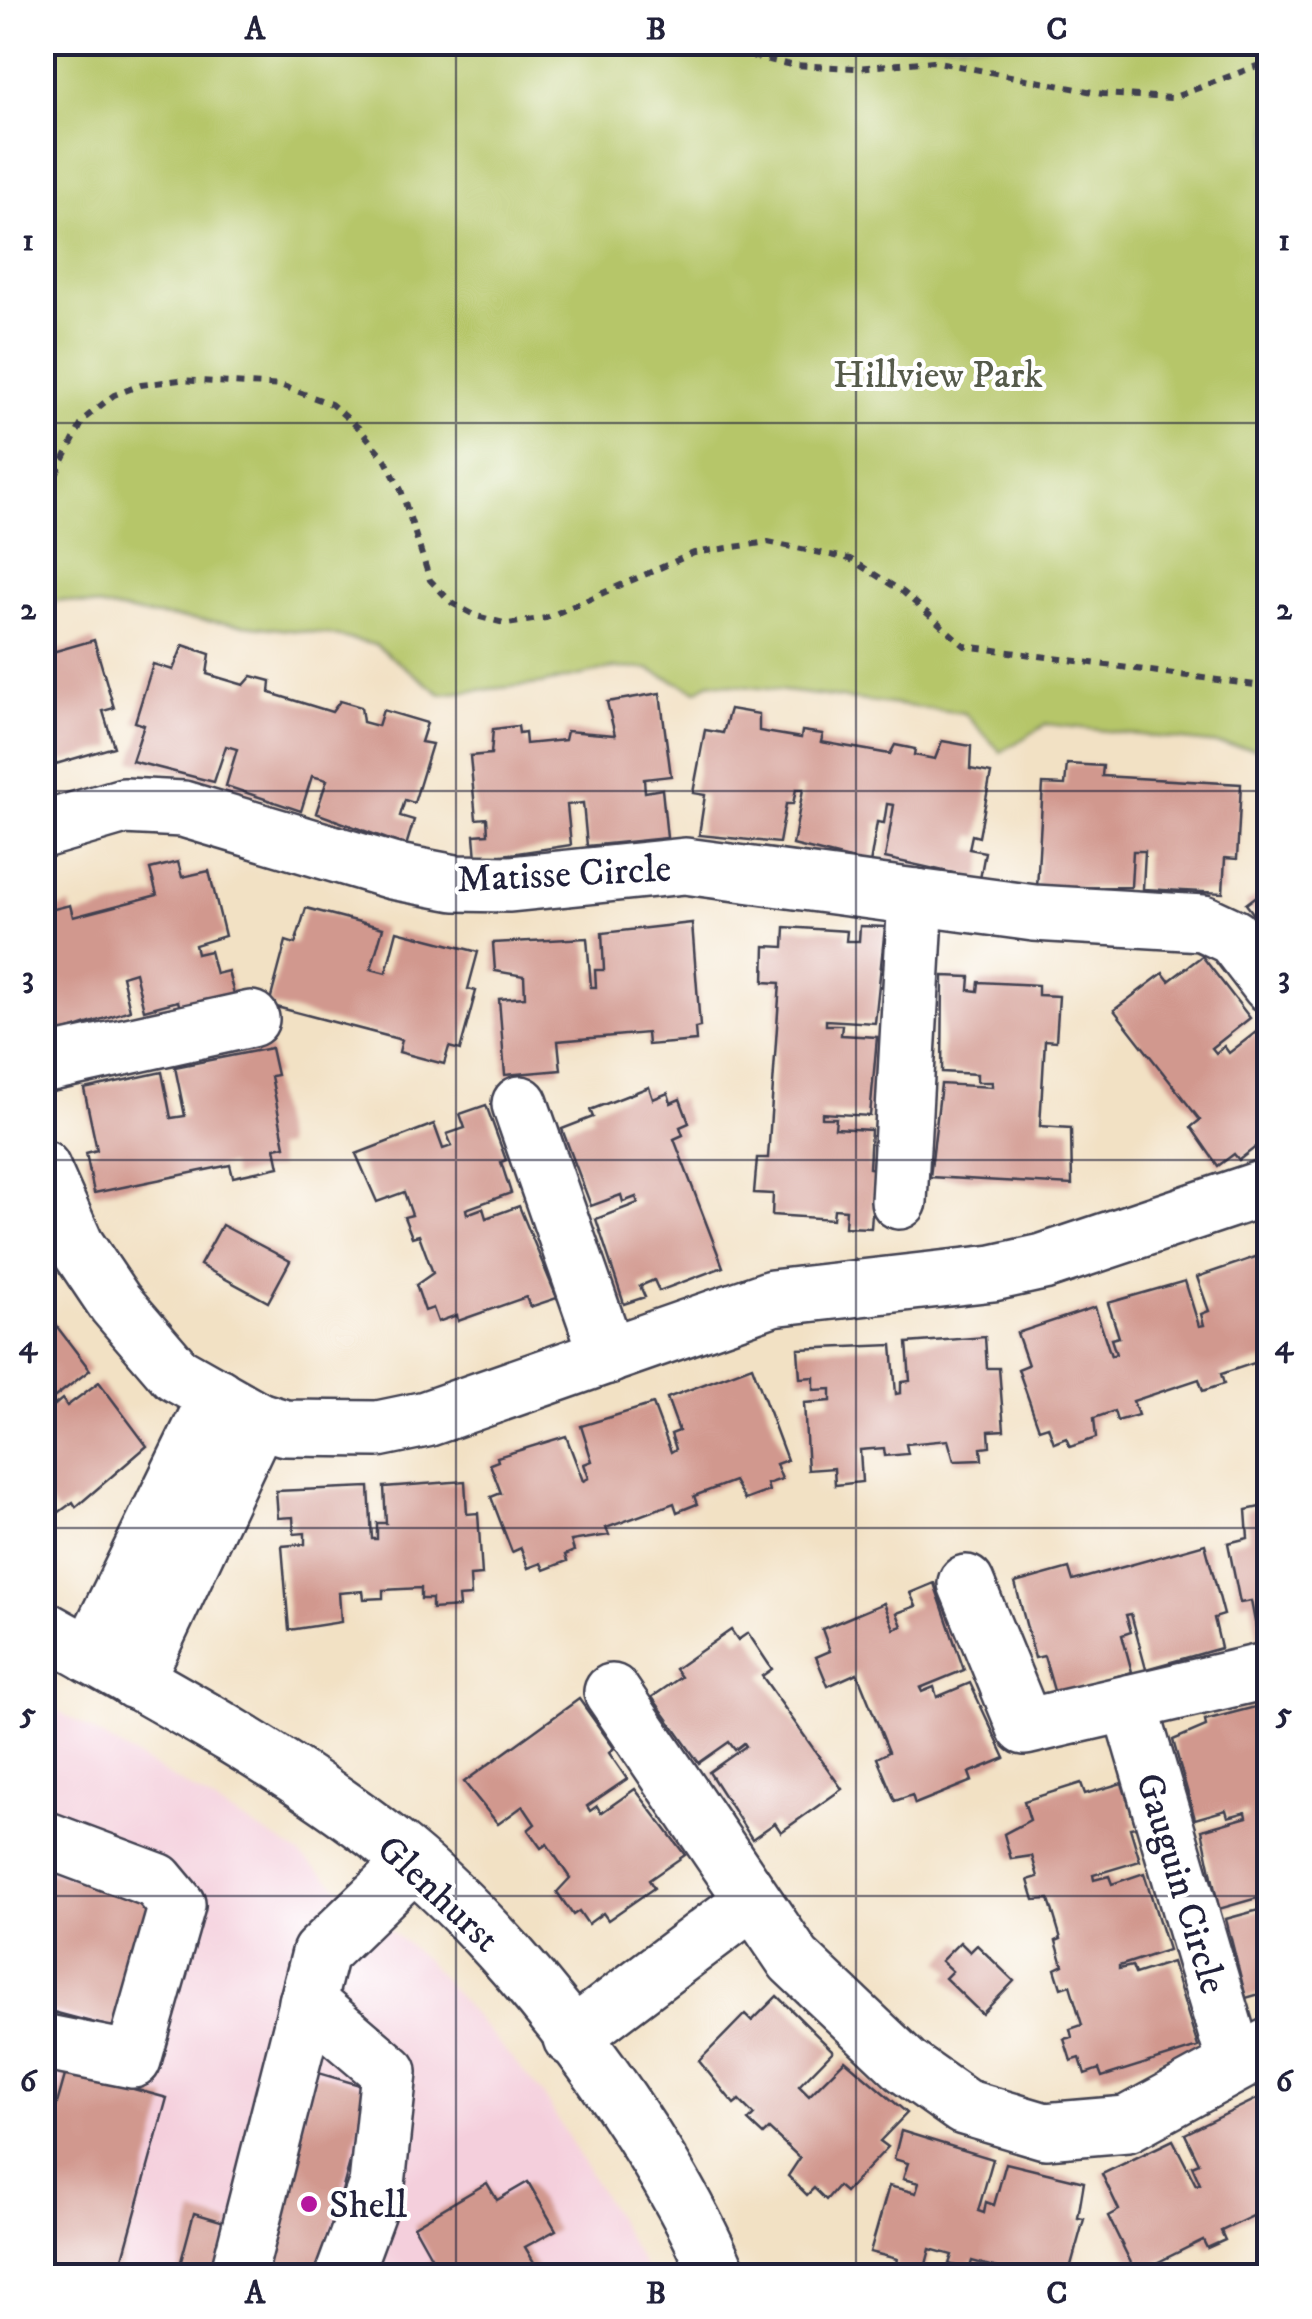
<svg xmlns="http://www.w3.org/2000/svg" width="1312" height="2319" font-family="'IM FELL DW Pica',serif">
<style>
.built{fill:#f4cfdc}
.green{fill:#b6c669;stroke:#6c7452;stroke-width:2.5}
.building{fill:#d1988e}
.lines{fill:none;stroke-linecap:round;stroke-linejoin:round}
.minor-casing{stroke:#413f50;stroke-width:60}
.path{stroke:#413f50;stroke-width:6;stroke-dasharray:8 8;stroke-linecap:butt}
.minor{stroke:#fff;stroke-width:55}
.grid{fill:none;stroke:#22223b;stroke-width:2.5;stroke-opacity:0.55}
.poi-dot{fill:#b5179e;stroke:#fff;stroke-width:4}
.labels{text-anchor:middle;stroke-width:8;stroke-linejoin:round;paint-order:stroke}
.park-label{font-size:38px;fill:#565b4b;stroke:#fff}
.street-label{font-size:38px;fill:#22223b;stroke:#fff}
.poi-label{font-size:38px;fill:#22223b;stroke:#fff;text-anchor:start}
.neatline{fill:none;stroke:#22223b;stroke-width:4}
.grid-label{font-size:32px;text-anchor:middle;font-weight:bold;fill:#22223b}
</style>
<rect width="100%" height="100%" fill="#fff"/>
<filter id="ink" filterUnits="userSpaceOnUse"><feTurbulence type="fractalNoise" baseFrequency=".01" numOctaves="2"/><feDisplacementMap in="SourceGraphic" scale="20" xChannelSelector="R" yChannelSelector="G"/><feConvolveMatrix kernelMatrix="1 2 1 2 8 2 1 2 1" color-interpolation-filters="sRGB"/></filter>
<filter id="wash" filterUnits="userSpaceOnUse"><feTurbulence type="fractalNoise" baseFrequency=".0048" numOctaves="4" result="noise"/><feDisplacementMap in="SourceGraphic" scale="40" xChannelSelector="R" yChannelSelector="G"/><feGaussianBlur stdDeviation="2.25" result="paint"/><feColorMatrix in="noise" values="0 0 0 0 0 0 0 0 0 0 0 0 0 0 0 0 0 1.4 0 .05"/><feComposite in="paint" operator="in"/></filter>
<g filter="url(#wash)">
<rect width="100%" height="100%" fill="#f2e1c4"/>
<path class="built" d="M42 1701 297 1852 427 1961 544 2096 650 2276H43Z"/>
<path class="green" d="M43 42 1269 43V750L1047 724 1001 752 964 713 710 682 697 691 648 669 615 668 540 684 441 694 375 645 327 634 149 615 61 600 43 604Z"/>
<g id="blocks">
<g class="building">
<path d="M94 640 114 708 103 711 114 747 42 768V655Z"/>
<path d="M183 645 210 654 207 674 244 685 252 676 271 681 270 693 332 712 340 701 361 707 363 722 378 726 383 710 427 723 421 742 432 744 414 803 405 800 400 816 414 820 406 846 316 813 327 780 312 776 301 811 226 786 237 749 226 746 214 782 132 761 144 725 135 722 153 664 173 670Z"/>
<path d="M660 693 671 776 644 779 645 792 662 789 667 838 587 846 583 803 567 805 571 845 476 859 474 835 488 834 487 818 476 819 470 756 491 754 493 729 518 726 519 733 525 732 526 744 565 740 567 731 615 735 607 702Z"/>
<path d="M730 709 759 714V731L801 738 802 731 823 734 821 742 890 754 895 745 915 749 914 755 935 759 942 741 971 746 970 769 991 773 979 837 972 835 969 849 985 852 980 879 885 858 894 805 887 804 884 823 877 822 870 864 793 845 803 789H796L793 804H786L779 843 699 835 705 795 693 793 705 730 723 733Z"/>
<path d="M1067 764 1103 766 1102 776 1241 784 1237 859 1225 858 1223 893 1143 889 1145 851H1133L1131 887 1037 888 1043 784 1065 785Z"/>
<path d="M178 862 182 877 209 871 225 936 195 945 197 954 210 951 216 974 228 971 234 994 180 1008 178 1001 144 1010 135 972 122 976 130 1010 42 1039V912L70 905 73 917 157 895 150 869Z"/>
<path d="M1270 886V935L1246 904Z"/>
<path d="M306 908 383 928 371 969 386 973 397 931 478 952 468 989 476 991 460 1050 449 1047 444 1064 399 1052 402 1040 269 1005 286 941 295 944Z"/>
<path d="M692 923 700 1027 695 1028 696 1041 648 1045 647 1033 558 1041 561 1070 505 1075 499 999 525 997 524 976 495 971 493 943 587 938 591 987H596L595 970H604L602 933Z"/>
<path d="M860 926 885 927 875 1023 826 1020V1025H842L841 1035 877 1037 870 1116 822 1113V1118H836L835 1128 871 1130 869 1168 875 1169 871 1228 845 1227 846 1210 834 1209 833 1219 772 1215 773 1194 754 1193 757 1158H768L780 983 764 982 765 946 784 947 785 927 847 931 846 941H859Z"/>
<path d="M1202 956 1250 1018 1212 1048 1216 1053 1224 1046 1229 1053 1260 1029 1270 1041V1136L1239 1160 1234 1154 1218 1166 1191 1127 1200 1120 1114 1010 1163 973 1169 981Z"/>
<path d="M943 976 970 977 969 990 978 991 979 982 1038 985V995L1059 996 1056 1041 1045 1040 1040 1126 1071 1128 1072 1185 930 1177 941 1084 992 1087V1082H977V1074L942 1072Z"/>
<path d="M271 1048 277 1075 271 1076 285 1146 275 1148 279 1167 233 1177 230 1165 94 1193 86 1153 97 1150 84 1089 162 1072 171 1118 185 1116 175 1067Z"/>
<path d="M649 1087 653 1099 668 1093 671 1103 680 1099 689 1123 680 1127 683 1135 674 1139 723 1267 659 1291 654 1280 640 1286 645 1297 624 1304 596 1219 638 1203 636 1197 623 1202 621 1195 591 1206 562 1129 593 1117 590 1110Z"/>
<path d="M486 1105 506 1160 501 1162 511 1193 466 1209 467 1214 483 1208 486 1218 519 1206 557 1298 530 1307 526 1297 458 1321 457 1315 438 1322 433 1308 425 1311 416 1285 433 1273 419 1235 412 1237 404 1217 412 1215 404 1192 377 1202 356 1154 434 1124 443 1149 452 1146 447 1134 465 1128 460 1114Z"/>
<path d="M222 1225 290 1261 268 1302 200 1265Z"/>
<path d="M1270 1252V1369L1266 1371 1263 1360 1221 1374 1224 1384 1203 1391 1199 1379 1133 1401 1138 1415 1117 1421 1114 1411 1094 1418 1096 1438 1070 1447 1066 1438 1054 1443 1048 1426 1039 1429 1018 1369 1028 1365 1017 1333 1095 1307 1111 1356 1116 1354 1111 1339 1119 1337 1108 1303 1185 1281 1199 1326 1204 1325 1201 1314 1209 1311 1197 1277Z"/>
<path d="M42 1307 90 1370 51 1400 55 1405 62 1399 67 1406 99 1382 147 1446 76 1507 73 1502 58 1513 42 1493Z"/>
<path d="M985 1337 987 1368H999L1004 1430 989 1431 990 1447 981 1448 982 1460 954 1461 948 1440 906 1444 908 1454 885 1456 884 1448 860 1450 862 1482 835 1485 834 1468 808 1470 804 1403 831 1401V1389L814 1390V1377L800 1378 798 1349 892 1345 896 1394 901 1393V1382L910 1381 907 1343Z"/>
<path d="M752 1366 787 1460 776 1464 782 1479 767 1484 769 1491 745 1500 734 1481 694 1496 697 1504 677 1512 674 1503 606 1528 609 1535 571 1541 574 1551 565 1555 567 1561 544 1570 541 1563 528 1568 521 1548 512 1552 491 1497 501 1493 490 1464 498 1461 497 1457 566 1436 583 1481 589 1478 584 1464 592 1461 581 1426 653 1404 671 1452 676 1449 671 1434 679 1431 667 1398Z"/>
<path d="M465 1481 467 1514 478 1513 482 1575 470 1576 471 1596 458 1597 459 1607 432 1609V1599H421V1588L383 1590V1598L364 1599 363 1591 339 1593 341 1622 289 1630 282 1546 305 1544V1533L294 1534 293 1517 278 1518 276 1491 369 1487 372 1539H377V1523H386L384 1487Z"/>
<path d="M1269 1505 1270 1641 1259 1643 1251 1601 1240 1603 1228 1543 1248 1538 1246 1510Z"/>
<path d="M1205 1544 1224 1615 1214 1618 1221 1648 1146 1669 1131 1614 1126 1615 1131 1632 1122 1635 1132 1672 1055 1694 1044 1656 1035 1658 1015 1583 1069 1568 1073 1581Z"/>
<path d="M934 1583 964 1670 920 1688 922 1692 934 1687 937 1697 970 1683 1005 1758 969 1773 972 1781 915 1804 912 1795 895 1801 877 1758 889 1752 857 1673 828 1686 816 1657 830 1651 822 1629 884 1603 894 1629 902 1626 897 1613 916 1606 910 1593Z"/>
<path d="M731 1630 738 1640 748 1633 772 1669 762 1676 842 1789 781 1832 775 1823 752 1839 709 1772 746 1746 744 1743 735 1750 729 1742 699 1763 652 1697 681 1677 675 1669Z"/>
<path d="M579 1699 614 1748 609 1753 627 1779 587 1806 590 1811 597 1806 601 1813 635 1789 685 1855 649 1880 654 1888 608 1920 603 1913 588 1924 579 1911 573 1915 557 1892 570 1878 547 1844 541 1848 528 1830 535 1824 523 1806 498 1824 464 1782Z"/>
<path d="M1263 1705 1266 1715 1270 1714V1902L1259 1905 1257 1898 1219 1909 1202 1830 1247 1817 1246 1812 1228 1817 1226 1810 1195 1819 1173 1740 1206 1726 1205 1720Z"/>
<path d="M1081 1783 1085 1794 1122 1783 1136 1827 1130 1828 1140 1861 1093 1875 1094 1880 1109 1876 1112 1884 1144 1873 1168 1950 1119 1966V1969L1132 1966 1135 1974 1172 1962 1198 2047 1102 2077 1099 2069 1085 2074 1080 2058 1071 2061 1064 2039 1072 2037 1070 2029 1082 2025 1070 1985 1061 1988 1055 1969 1063 1965 1056 1941 1061 1939 1049 1899 1034 1900 1028 1880 1038 1877 1032 1856 1011 1859 1004 1834 1030 1820 1024 1801Z"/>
<path d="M42 1870 151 1898 125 2031 42 2009Z"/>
<path d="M1270 1907V1991L1246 1998 1226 1919Z"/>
<path d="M960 1942 970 1952 977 1945 1014 1981 982 2014 945 1978 952 1971 941 1961Z"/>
<path d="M777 1996 833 2051 799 2086 809 2096 845 2060 907 2113 880 2141 888 2147 845 2192 838 2186 826 2200 814 2188 807 2195 788 2176 800 2158 769 2129 763 2135 748 2121 754 2115 739 2100 734 2104 699 2061 745 2014 752 2021Z"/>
<path d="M68 2065 104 2081 167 2098 118 2276H42V2157Z"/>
<path d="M315 2072 370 2088 319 2276H260Z"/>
<path d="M1259 2098 1270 2119V2221L1265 2223 1259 2213 1221 2231 1225 2240 1207 2248 1203 2240 1136 2273 1108 2216 1119 2210 1102 2174 1173 2140 1196 2185 1200 2184 1192 2166 1199 2163 1185 2134Z"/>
<path d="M901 2131 993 2159 978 2211 984 2213 986 2202 994 2205 1006 2163 1084 2182 1078 2218 1084 2219 1068 2276H1011L1012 2272 972 2261 969 2270 949 2264 952 2255 930 2249 923 2276H912L894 2271 897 2259 870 2252 889 2186 916 2193 919 2183 903 2179 908 2163 894 2159Z"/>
<path d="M528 2182 556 2230 525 2247 542 2276H410L433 2260 414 2226 487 2183 497 2200Z"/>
<path d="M194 2213 231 2224 216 2276H177Z"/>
</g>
</g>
</g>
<g filter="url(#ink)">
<use href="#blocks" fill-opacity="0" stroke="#413f50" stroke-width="2.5"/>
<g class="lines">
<defs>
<g id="minor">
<path d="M42 830 124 806 183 809 392 871 455 883 510 884 685 866 1034 913 1203 923 1233 937 1270 985"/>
<path d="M42 1065 251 1019"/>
<path d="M520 1104 608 1356"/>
<path d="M42 1168 76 1245 115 1303 175 1373 258 1420 285 1428 378 1429 426 1419 772 1298 993 1273 1043 1262 1270 1186"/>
<path d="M899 1201 916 897"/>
<path d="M966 1583 1025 1727 1270 1670"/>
<path d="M42 1628C161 1694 284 1760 391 1844 514 1940 658 2133 719 2276"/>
<path d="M90 1655 217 1396"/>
<path d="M135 1681 258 1420"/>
<path d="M612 1692 794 1960 906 2066 964 2107 1045 2131 1127 2124 1270 2046"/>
<path d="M1129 1703 1235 2062"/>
<path d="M42 1838 157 1881 177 1905 133 2060 42 2042"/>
<path d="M307 2002 389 2072 377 2184 343 2276"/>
<path d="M571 2038 752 1901"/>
<path d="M238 2276 320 1953 413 1863"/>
</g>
</defs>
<use href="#minor" class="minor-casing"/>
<g class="path">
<path d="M689 42 791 65 856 68 933 61 1103 94 1172 98 1270 61"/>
<path d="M42 503 84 419 114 395 141 385 180 380 283 386 331 404 359 428 385 459 401 490 430 580 452 603 476 616 508 624 546 618 694 553 768 542 850 559 903 592 965 646 1270 687"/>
</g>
<use href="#minor" class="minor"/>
</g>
</g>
<path class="grid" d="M456 42V2276M856 42V2276M42 423H1270M42 791H1270M42 1160H1270M42 1528H1270M42 1896H1270"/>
<circle class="poi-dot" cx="309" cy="2204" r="10"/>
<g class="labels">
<g class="park-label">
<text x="938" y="387">Hillview Park</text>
</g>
<g class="street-label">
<text transform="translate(564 873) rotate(-3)" y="13">Matisse Circle</text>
<text transform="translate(1182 1883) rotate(73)" y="13">Gauguin Circle</text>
<text transform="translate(439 1893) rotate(43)" y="13">Glenhurst</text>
</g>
<g class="poi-label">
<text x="329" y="2217">Shell</text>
</g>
</g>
<rect width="1312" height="2319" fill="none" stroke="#fff" stroke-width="110"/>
<rect x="55" y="55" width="1202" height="2209" class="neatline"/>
<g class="grid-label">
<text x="255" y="39">A</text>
<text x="656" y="39">B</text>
<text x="1057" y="39">C</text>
<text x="28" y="250">1</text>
<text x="1284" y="250">1</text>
<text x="28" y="619">2</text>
<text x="1284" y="619">2</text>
<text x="28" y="987">3</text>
<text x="1284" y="987">3</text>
<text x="28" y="1355">4</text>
<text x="1284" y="1355">4</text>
<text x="28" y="1723">5</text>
<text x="1284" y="1723">5</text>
<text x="28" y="2091">6</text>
<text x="1284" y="2091">6</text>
<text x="255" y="2303">A</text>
<text x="656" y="2303">B</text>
<text x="1057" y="2303">C</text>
</g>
</svg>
